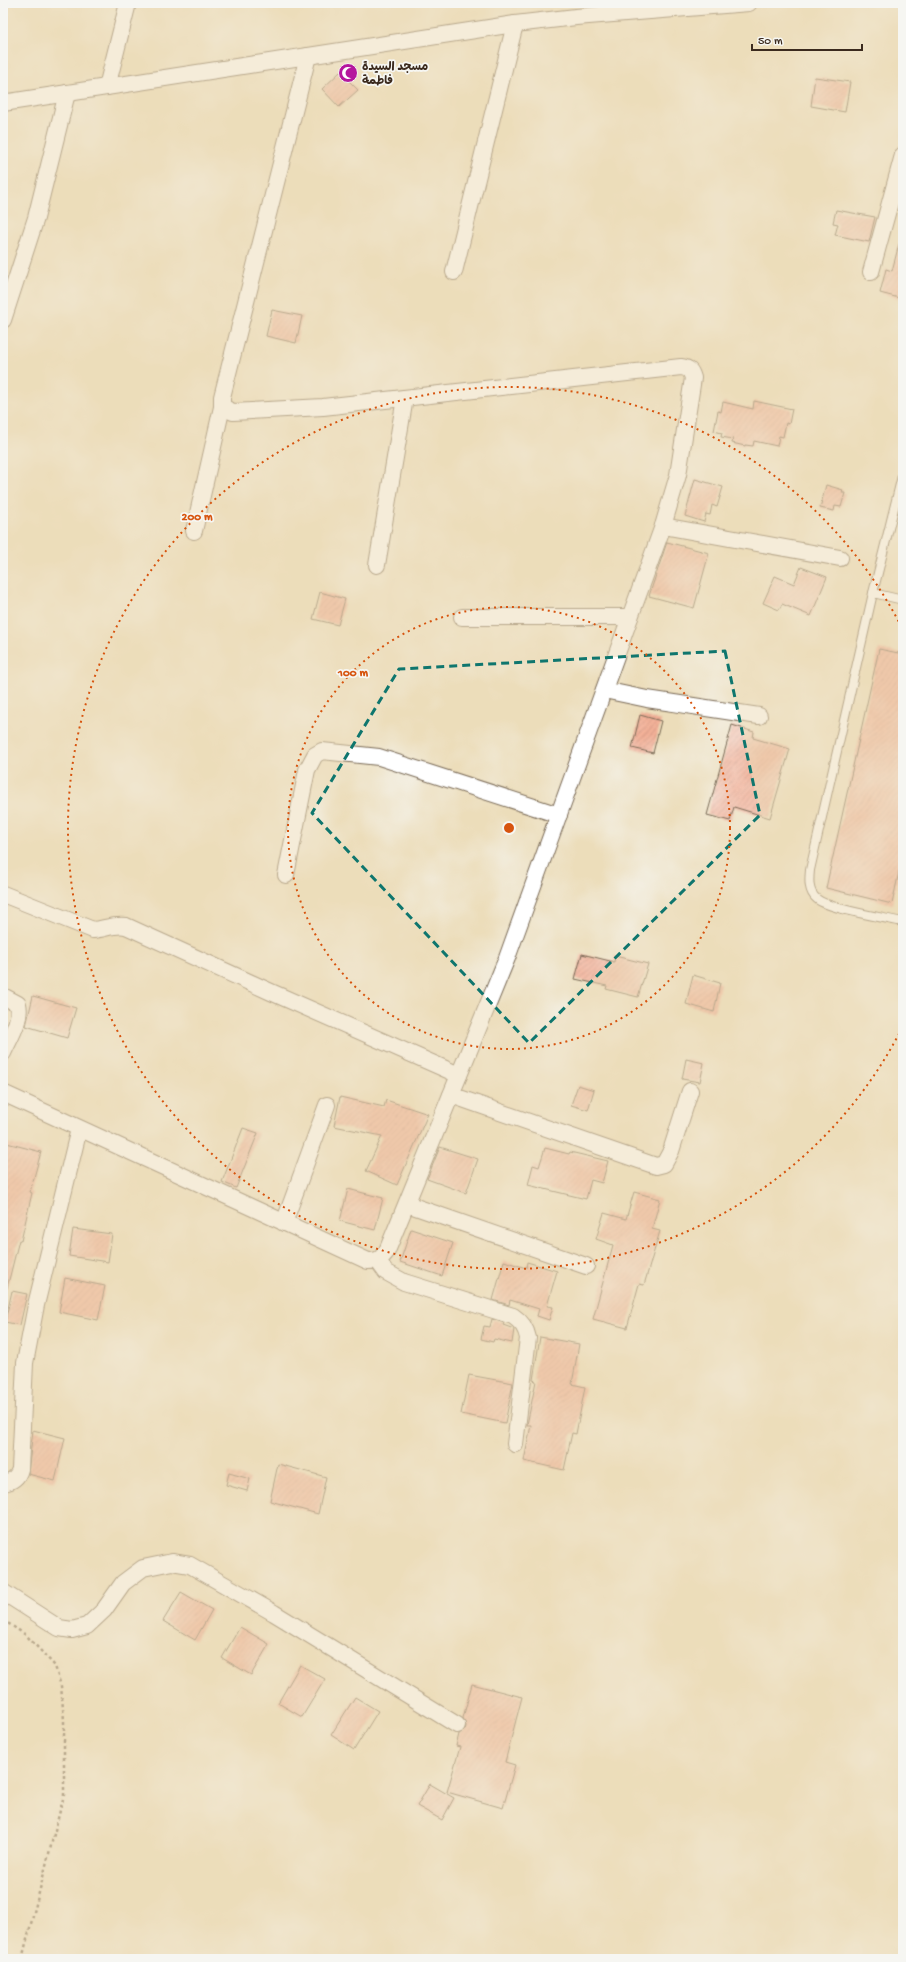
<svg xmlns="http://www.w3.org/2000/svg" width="906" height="1962" font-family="'Gochi Hand','Playpen Sans Arabic',sans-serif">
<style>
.building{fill:url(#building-hatch)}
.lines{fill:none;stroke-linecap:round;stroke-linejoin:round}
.lane-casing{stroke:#796955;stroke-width:10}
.street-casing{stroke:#796955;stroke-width:18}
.path{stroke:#796955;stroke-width:2.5;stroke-dasharray:3 3;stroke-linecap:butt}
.lane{stroke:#fff;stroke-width:8}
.street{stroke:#fff;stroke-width:16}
.marked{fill:none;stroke:#0f766e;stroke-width:3;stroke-dasharray:8 5;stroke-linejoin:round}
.ring{fill:none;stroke:#d7540e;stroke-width:2;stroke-dasharray:2 4}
.labels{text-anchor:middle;stroke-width:3.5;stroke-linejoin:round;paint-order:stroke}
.poi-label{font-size:12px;font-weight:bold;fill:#3b2a1e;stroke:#f6f6f2;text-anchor:start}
.centre{fill:#d7540e;stroke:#f6f6f2;stroke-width:2}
.ring-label{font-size:12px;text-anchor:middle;font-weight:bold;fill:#d7540e;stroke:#f6f6f2;stroke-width:3.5;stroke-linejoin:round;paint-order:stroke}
</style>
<defs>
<pattern id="building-hatch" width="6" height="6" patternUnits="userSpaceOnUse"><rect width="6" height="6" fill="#f3b097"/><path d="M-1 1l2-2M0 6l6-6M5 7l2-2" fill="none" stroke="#c68f7b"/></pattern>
</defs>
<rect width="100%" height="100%" fill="#f6f6f2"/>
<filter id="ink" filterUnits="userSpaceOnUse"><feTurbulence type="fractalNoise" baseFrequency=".025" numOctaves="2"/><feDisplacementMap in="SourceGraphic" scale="8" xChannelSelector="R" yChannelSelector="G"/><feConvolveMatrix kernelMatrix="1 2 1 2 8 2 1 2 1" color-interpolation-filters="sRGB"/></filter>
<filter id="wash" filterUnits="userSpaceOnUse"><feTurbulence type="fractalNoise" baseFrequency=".012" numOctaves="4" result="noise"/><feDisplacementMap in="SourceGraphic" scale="16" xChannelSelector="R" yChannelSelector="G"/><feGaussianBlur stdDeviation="0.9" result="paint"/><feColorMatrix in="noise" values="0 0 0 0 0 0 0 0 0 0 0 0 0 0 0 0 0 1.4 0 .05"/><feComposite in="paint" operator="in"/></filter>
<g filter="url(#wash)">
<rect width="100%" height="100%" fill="#ecddba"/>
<g id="blocks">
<g class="building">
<path d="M340 72 358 90 339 107 322 89Z"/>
<path d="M815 77 850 82 845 112 811 106Z"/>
<path d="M836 210 875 217 869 242 835 235 838 224 833 223Z"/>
<path d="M899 244 903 245V299L880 293 886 269 892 271Z"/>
<path d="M272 310 302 316 296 343 266 336Z"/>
<path d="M754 401 792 409 789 424 786 423 783 437 779 436 777 446 754 441 753 446 745 445V446L732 443 733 439 721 437 722 433 714 431 718 411 721 412 723 402 753 409Z"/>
<path d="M695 479 723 487 717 507 712 505 710 515 706 514 704 522 685 516Z"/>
<path d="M826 485 843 490 842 493H845L841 507 835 506 834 511 820 508Z"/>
<path d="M667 542 709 553 694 608 649 596Z"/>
<path d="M801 567 827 577 811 616 782 604 779 610 763 603 775 576 794 584Z"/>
<path d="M320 592 345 599 338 625 313 619Z"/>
<path d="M879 649 903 654V853L892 904 826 888Z"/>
<path d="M640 715 661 721 653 753 632 748Z"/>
<path d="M732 725 754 732 753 738 790 749 770 818 734 807 730 821 707 815Z"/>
<path d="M582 954 614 962 615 956 648 964 638 997 606 989 607 986 575 979Z"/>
<path d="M693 975 720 983 714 1012 686 1004Z"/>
<path d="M33 996 76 1008 67 1038 26 1026Z"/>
<path d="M686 1059 704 1063 700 1082 682 1079Z"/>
<path d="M578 1085 594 1090 588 1110 571 1105Z"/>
<path d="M340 1097 384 1107 386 1100 428 1114 397 1185 366 1171 382 1136 334 1126Z"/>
<path d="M243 1128 258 1133 236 1188 222 1182Z"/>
<path d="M3 1142 41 1152 30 1192 32 1193 21 1241 19 1240 7 1288 3 1287Z"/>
<path d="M440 1147 478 1159 466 1193 427 1179Z"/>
<path d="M545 1148 569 1154 570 1152 608 1161 602 1183 591 1180 586 1199 528 1185 533 1165 539 1167Z"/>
<path d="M348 1189 383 1198 375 1230 340 1221Z"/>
<path d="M634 1192 660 1199 652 1229 660 1231 644 1285 639 1284 627 1328 593 1319 613 1245 596 1239 604 1213 626 1219Z"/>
<path d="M73 1229 112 1234 108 1262 69 1256Z"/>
<path d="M411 1229 453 1243 442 1276 400 1262Z"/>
<path d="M504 1261 526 1268 527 1262 557 1271 547 1306 553 1307 549 1320 537 1316 539 1309 510 1300 509 1305 493 1300Z"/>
<path d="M65 1278 105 1286 98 1320 59 1312Z"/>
<path d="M12 1291 27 1294 20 1325 5 1322Z"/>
<path d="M492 1319 504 1323 503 1325 514 1329 512 1343 494 1339 493 1342 481 1339 484 1326 490 1327Z"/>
<path d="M540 1337 579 1344 572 1384 585 1387 576 1434 572 1433 564 1470 524 1461 531 1425H527L536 1381 533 1380Z"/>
<path d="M469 1375 513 1383 505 1423 461 1414Z"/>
<path d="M33 1430 65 1438 55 1481 28 1474Z"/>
<path d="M278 1464 326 1477 318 1514 270 1501Z"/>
<path d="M229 1473 250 1479 247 1491 226 1485Z"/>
<path d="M181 1592 212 1610 195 1640 163 1621Z"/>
<path d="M240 1627 269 1644 251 1675 222 1658Z"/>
<path d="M300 1665 325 1679 302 1717 278 1703Z"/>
<path d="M472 1684 522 1697 505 1762 515 1765 503 1808 447 1792 460 1747 456 1746 459 1734 465 1730 466 1726 463 1718Z"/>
<path d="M355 1697 378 1711 354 1750 331 1735Z"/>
<path d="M430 1784 454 1798 442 1820 417 1806Z"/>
</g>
</g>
</g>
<g filter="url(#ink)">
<use href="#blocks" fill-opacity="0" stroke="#796955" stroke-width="1"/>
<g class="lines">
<defs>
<g id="lane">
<path d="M903 472 873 593 810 870C809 880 808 892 817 899 828 909 886 918 903 922"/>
<path d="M873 593 903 600"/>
</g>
<g id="street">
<path d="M107 87 128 3"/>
<path d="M3 103 515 24 576 17 749 3"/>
<path d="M454 272 515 24"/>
<path d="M871 272 903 155"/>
<path d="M3 320 36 218 67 93"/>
<path d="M663 526 840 558"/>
<path d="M194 531 222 407V397L308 56"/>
<path d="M377 565 405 398"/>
<path d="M462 617H630"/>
<path d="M604 690 647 699 759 716"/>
<path d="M286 875 307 770 315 755 322 751 379 757 559 815"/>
<path d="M3 894 93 930C105 929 114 924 126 926L271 992 459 1075"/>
<path d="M3 996 18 1004C22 1020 9 1039 3 1053"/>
<path d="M3 1093 368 1261C378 1261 381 1259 387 1251L507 958 663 526 678 475 693 378C691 371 689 368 681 367L323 407 233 412 222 407"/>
<path d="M451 1095 656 1166 664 1164 671 1151 690 1091"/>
<path d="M407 1204 586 1266"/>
<path d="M284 1223 327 1105"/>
<path d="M378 1261 386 1272 404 1282 513 1316C522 1322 526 1328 528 1338L515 1444"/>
<path d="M3 1483C12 1482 18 1477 20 1469L25 1363 36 1305 79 1129"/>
<path d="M3 1592 59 1628 72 1630 87 1626 104 1610 123 1583 143 1568 172 1562 190 1565 274 1613 457 1725"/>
</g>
</defs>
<use href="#lane" class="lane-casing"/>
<use href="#street" class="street-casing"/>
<path class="path" d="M3 1620 26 1635 55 1666 61 1686 64 1720V1795L22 1959"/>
<use href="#lane" class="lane"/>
<use href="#street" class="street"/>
</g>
</g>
<path d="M0 0H906V1962H0ZM725 651 760 815 529 1043 312 813 399 669Z" fill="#ecddba" fill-opacity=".55" fill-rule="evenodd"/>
<path class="marked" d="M725 651 760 815 529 1043 312 813 399 669Z"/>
<g class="ring">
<circle cx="509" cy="828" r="221"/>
<path d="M902 1028A441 441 0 1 1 902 628"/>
</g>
<defs>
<symbol id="mosque-disc" viewBox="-11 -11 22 22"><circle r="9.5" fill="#b5179e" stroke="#f6f6f2"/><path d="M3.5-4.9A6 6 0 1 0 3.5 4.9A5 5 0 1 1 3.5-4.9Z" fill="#fff"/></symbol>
</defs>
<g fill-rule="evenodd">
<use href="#mosque-disc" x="337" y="62" width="22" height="22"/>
</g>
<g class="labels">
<g class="poi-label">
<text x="362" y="70">مسجد السيدة<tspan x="362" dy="14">فاطمة</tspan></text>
</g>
</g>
<circle cx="509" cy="828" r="6" class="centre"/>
<g class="ring-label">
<text x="197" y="520">200 m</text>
<text x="353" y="676">100 m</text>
</g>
<rect width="906" height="1962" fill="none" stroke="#f6f6f2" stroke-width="16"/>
<path d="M752 44v6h110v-6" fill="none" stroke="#3b2a1e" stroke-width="2"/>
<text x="758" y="44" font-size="12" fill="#3b2a1e" stroke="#f6f6f2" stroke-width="3" paint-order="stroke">50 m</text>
</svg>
